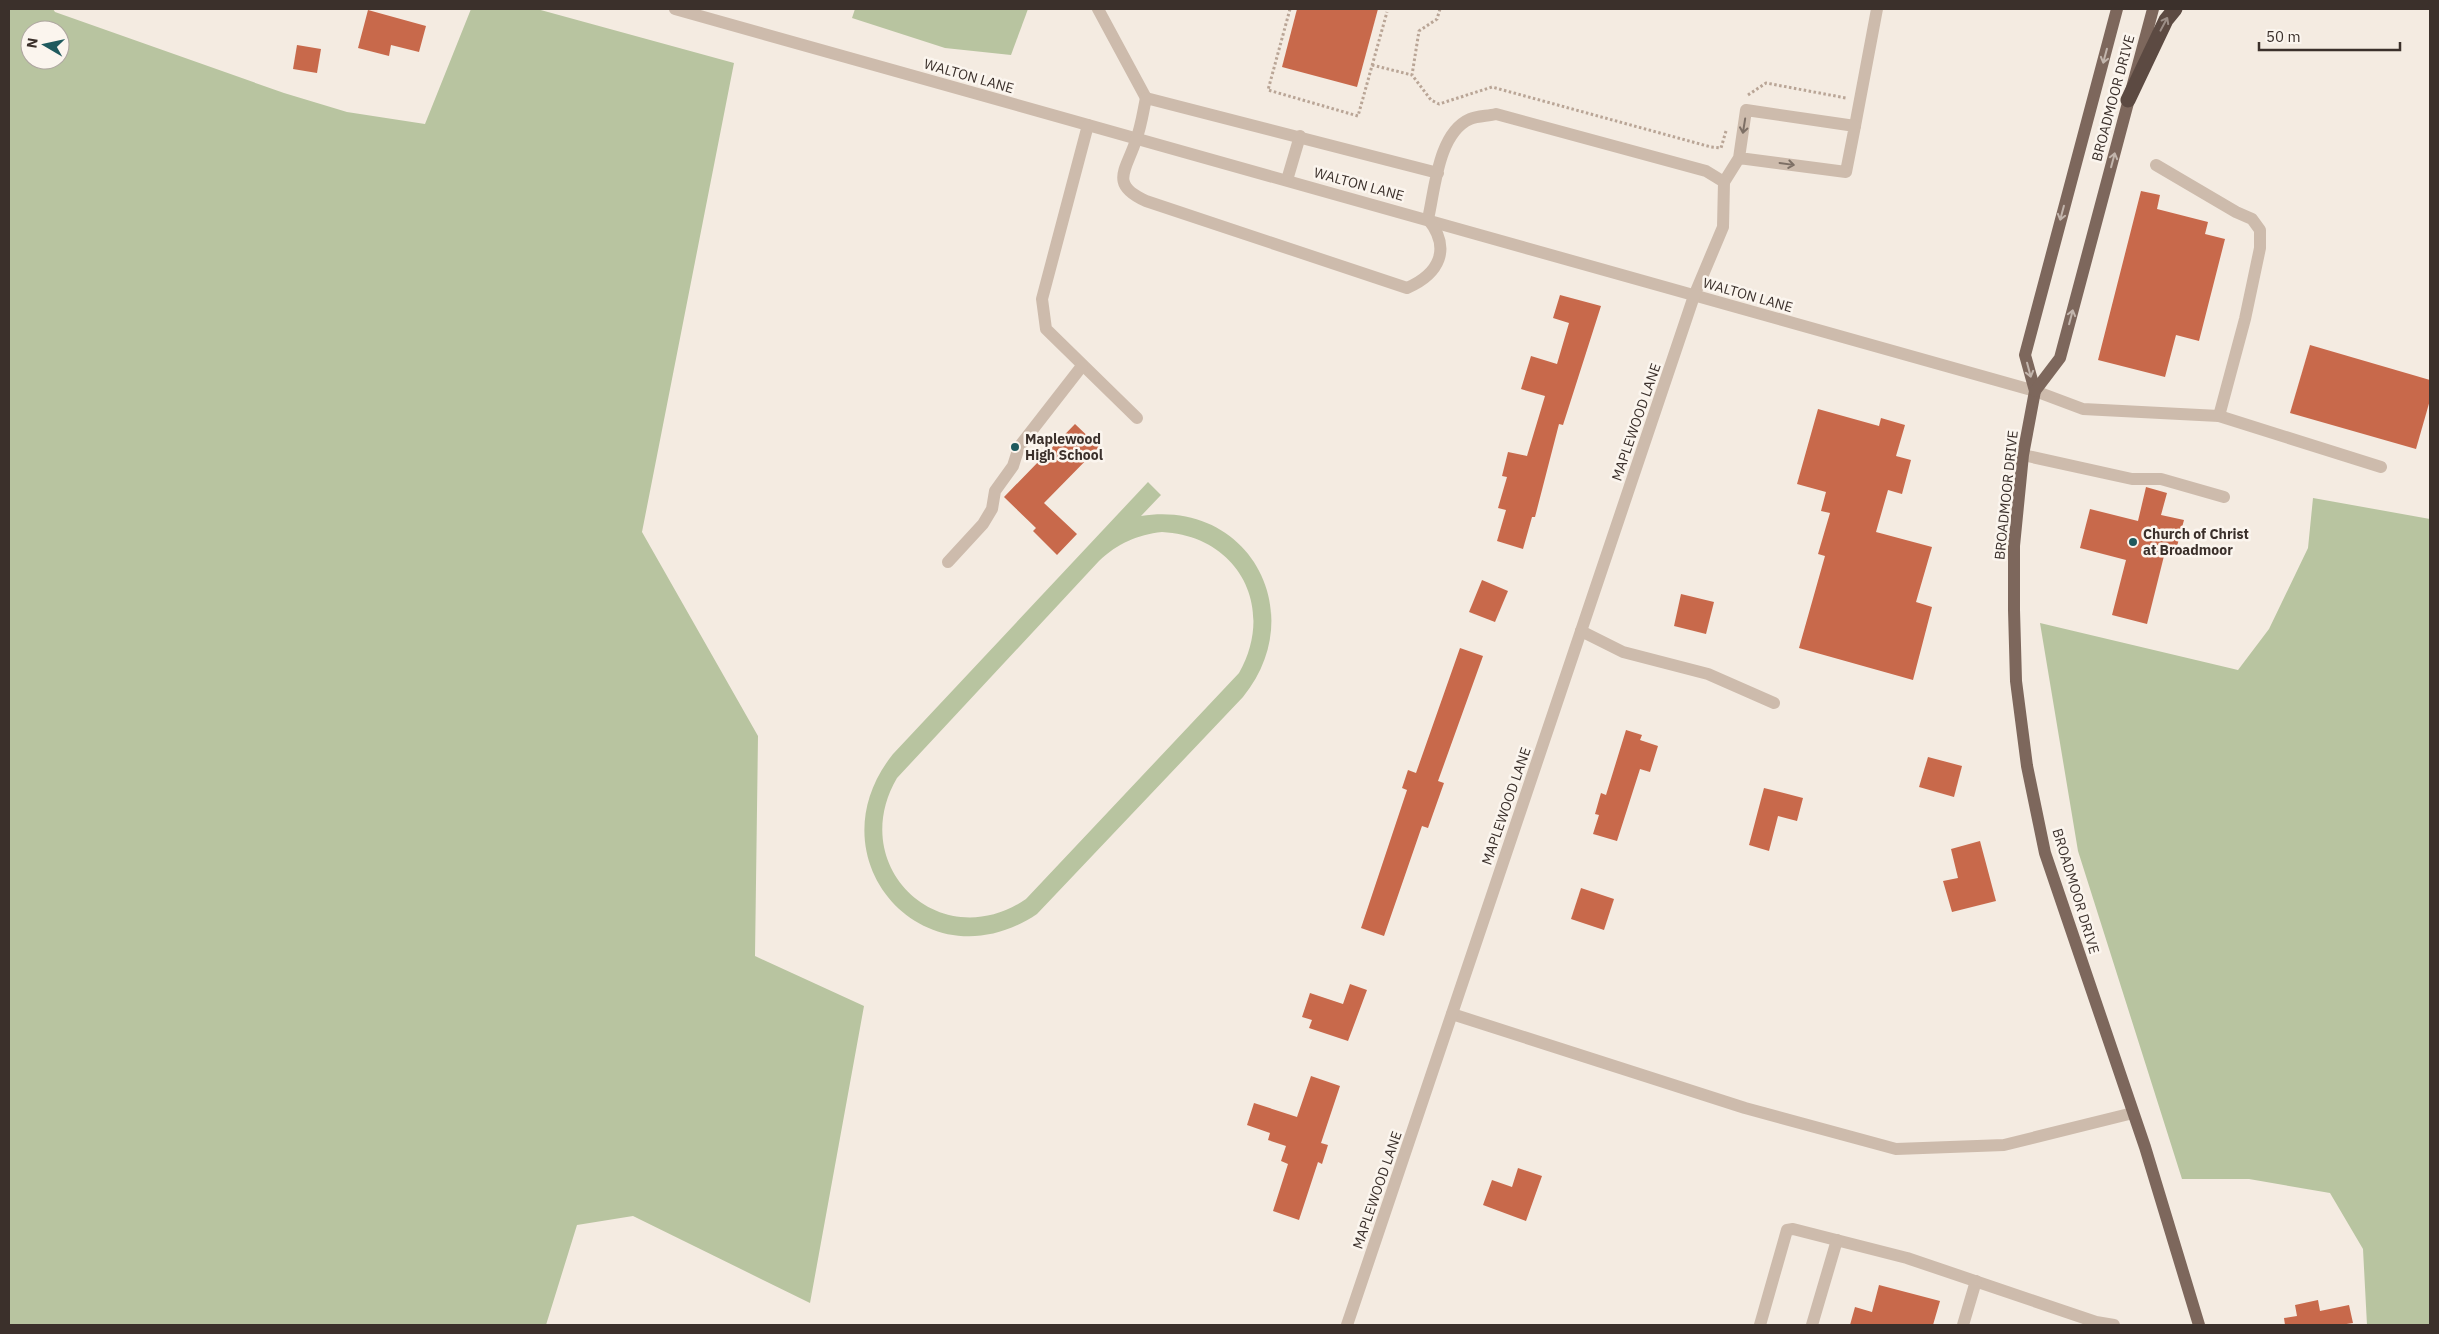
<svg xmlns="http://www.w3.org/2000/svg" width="2439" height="1334" font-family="'IBM Plex Sans',sans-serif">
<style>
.green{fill:#b8c4a0;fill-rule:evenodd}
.building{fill:#c8694b}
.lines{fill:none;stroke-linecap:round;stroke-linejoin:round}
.path{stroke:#b9a596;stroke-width:3;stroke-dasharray:2.5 2.5;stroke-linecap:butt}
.minor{stroke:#cdbbac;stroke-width:12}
.major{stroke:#7d675c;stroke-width:12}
.highway{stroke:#5c4a42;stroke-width:15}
.oneway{stroke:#9c8e87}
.oneway2{stroke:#c2b5ac}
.oneway3{stroke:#7d6f65}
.poi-dot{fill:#1f5a5e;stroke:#fbf5ee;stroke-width:2}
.labels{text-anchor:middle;stroke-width:5;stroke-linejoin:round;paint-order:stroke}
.street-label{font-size:14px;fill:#3b302b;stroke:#fbf5ee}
.poi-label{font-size:14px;font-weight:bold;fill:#3b302b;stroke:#fbf5ee;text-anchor:start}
</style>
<rect width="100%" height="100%" fill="#f4ebe1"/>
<g class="green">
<path d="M9 9H53L55 12 284 93 347 112 425 124 471 9H537L734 63 642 532 758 736 755 956 864 1006 810 1303 633 1216 577 1225 546 1325H9ZM30 30H60V60H30Z"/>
<path d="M855 9H1028L1011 55 945 48 852 18Z"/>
<path d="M1148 482 1161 495 1141 516C1249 499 1311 613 1243 697L1037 914C926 989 809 859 893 754ZM1162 532C1239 536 1276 608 1239 673L1026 899C941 957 845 867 897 778L1099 561C1118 543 1137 535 1162 532Z"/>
<path d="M2313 498 2430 519V1325H2367L2363 1249 2330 1193 2249 1179H2182L2078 851 2040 623 2238 670 2269 629 2308 548Z"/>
</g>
<g class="building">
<path d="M1297 9H1378L1357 87 1282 67Z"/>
<path d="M368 10 426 26 419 52 391 45 389 56 358 48Z"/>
<path d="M297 45 321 49 317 73 293 69Z"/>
<path d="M2141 191 2160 195 2157 209 2208 222 2205 234 2225 239 2199 341 2176 335 2165 377 2098 360Z"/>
<path d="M1560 295 1601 306 1563 425 1559 424 1535 517H1532L1523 549 1497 541 1506 510 1498 508 1507 477 1502 476 1508 452 1527 456 1545 396 1521 389 1531 356 1557 364 1569 323 1553 318Z"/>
<path d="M2310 345 2430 380V400L2416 449 2290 413Z"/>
<path d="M1818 409 1879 426 1881 418 1905 425 1896 456 1911 460 1902 494 1888 490 1876 532 1932 547 1916 602 1932 607 1913 680 1799 648 1825 556 1818 554 1830 513 1821 511 1826 492 1797 484Z"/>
<path d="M1075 424 1099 447 1044 503 1077 534 1057 555 1033 531 1036 528 1004 497Z"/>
<path d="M2146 487 2167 493 2161 515 2184 520 2175 554 2165 552 2147 624 2112 615 2126 560 2080 548 2090 509 2138 521Z"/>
<path d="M1482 580 1508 591 1495 622 1469 612Z"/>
<path d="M1681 594 1714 602 1706 634 1674 626Z"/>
<path d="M1460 648 1483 656 1438 781 1444 783 1428 828 1422 826 1384 936 1361 928 1407 790 1402 788 1408 770 1416 773Z"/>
<path d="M1626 730 1642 735 1640 740 1658 746 1650 772 1640 769 1617 841 1593 834 1599 815 1595 814 1601 793 1606 795Z"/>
<path d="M1928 757 1962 766 1954 797 1919 787Z"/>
<path d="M1764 788 1803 798 1797 821 1778 816 1769 851 1749 845Z"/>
<path d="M1980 841 1996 901 1952 912 1943 881 1958 878 1951 849Z"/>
<path d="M1581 888 1614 899 1604 930 1571 919Z"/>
<path d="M1350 984 1367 990 1348 1041 1309 1028 1312 1020 1302 1017 1310 993 1343 1004Z"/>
<path d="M1311 1076 1340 1086 1321 1143 1328 1145 1322 1164 1318 1162 1299 1220 1273 1211 1288 1164 1281 1161 1286 1146 1268 1140 1270 1133 1247 1125 1254 1103 1297 1117Z"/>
<path d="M1518 1168 1542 1176 1526 1221 1483 1205 1492 1180 1512 1187Z"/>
<path d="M1879 1285 1940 1301 1933 1325H1850L1855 1307 1872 1312Z"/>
<path d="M2318 1300 2320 1311 2349 1305 2353 1323 2340 1325H2285L2284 1318 2297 1316 2295 1305Z"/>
</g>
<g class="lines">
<g class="path">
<path d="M1290 9 1268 90 1358 116 1387 12"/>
<path d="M1440 9 1437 19 1419 31 1412 75 1431 100 1439 104 1492 87 1711 147 1721 148 1726 131"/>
<path d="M1372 65 1412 75"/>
<path d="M1748 95 1766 83 1846 98"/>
</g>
<g class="minor">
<path d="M675 9 2035 391 2083 409 2219 416 2381 467"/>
<path d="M1098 9 1146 98"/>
<path d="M1088 125 1042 299 1046 329 1137 418"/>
<path d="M1855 126 1877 9"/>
<path d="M2156 165 2236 212 2252 219 2260 230V248L2245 319 2219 416"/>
<path d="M1287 180 1300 136"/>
<path d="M1724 182 1739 158 1746 110 1855 126 1846 172 1739 158"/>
<path d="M2023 455 2132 479H2161L2224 497"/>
<path d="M948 562 983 524 992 509 995 491 1013 466 1019 447 1082 366"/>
<path d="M1581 631 1623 652 1708 674 1774 703"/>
<path d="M1452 1014 1745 1108 1896 1149 2004 1145 2133 1113"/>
<path d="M1347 1325 1694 296 1723 227 1724 182 1706 171 1496 114C1488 116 1477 116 1470 119 1438 133 1435 189 1428 219 1452 249 1439 274 1407 288L1146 201C1108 184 1127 169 1136 140 1141 127 1143 112 1146 98L1438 173"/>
<path d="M1760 1325 1787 1230 1793 1229 1907 1258 2096 1322 2114 1325"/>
<path d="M1812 1325 1837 1240"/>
<path d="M1963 1325 1976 1281"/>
</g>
<g class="major">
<path d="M2117 9 2025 355 2035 391 2023 455 2014 546V610L2016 681 2027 766 2045 853 2145 1147 2199 1325"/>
<path d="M2035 391 2060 358 2153 9"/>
</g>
<path class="highway" d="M2128 100 2166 20 2175 9"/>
</g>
<defs><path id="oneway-shaft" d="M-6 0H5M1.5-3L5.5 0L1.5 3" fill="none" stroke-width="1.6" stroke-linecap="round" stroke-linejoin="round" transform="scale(1.25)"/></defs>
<use class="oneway" href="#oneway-shaft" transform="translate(2164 24) rotate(-62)"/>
<g class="oneway2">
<use href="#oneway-shaft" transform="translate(2105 56) rotate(105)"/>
<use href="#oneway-shaft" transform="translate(2113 160) rotate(-75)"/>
<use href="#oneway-shaft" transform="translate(2062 213) rotate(105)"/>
<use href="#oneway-shaft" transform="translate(2071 317) rotate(-75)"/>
<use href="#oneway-shaft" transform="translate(2029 370) rotate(75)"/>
</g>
<g class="oneway3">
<use href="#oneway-shaft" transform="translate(1744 126) rotate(99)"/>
<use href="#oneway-shaft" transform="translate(1787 164) rotate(8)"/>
</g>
<g class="poi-dot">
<circle cx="1015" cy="447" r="5"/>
<circle cx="2133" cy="542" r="5"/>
</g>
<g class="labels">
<g class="street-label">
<text transform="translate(969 76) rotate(16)" y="5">WALTON LANE</text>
<text transform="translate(2113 98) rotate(-75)" y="5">BROADMOOR DRIVE</text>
<text transform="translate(1359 184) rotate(15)" y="5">WALTON LANE</text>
<text transform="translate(1748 295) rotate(16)" y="5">WALTON LANE</text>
<text transform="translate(1636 422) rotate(-71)" y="5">MAPLEWOOD LANE</text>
<text transform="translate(2006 495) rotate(-84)" y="5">BROADMOOR DRIVE</text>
<text transform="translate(1506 806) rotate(-71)" y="5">MAPLEWOOD LANE</text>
<text transform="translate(2076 891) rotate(73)" y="5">BROADMOOR DRIVE</text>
<text transform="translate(1377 1190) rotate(-71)" y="5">MAPLEWOOD LANE</text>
</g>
<g class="poi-label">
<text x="1025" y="444">Maplewood<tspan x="1025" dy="16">High School</tspan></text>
<text x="2143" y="539">Church of Christ<tspan x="2143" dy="16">at Broadmoor</tspan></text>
</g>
</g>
<rect width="2439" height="1334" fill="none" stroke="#3b302b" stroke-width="20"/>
<g transform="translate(45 45) rotate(279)"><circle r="24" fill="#fbf5ee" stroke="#aea6a0"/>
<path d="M0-4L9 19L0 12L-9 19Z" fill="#1f5a5e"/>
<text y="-8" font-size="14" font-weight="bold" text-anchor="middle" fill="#3b302b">N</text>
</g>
<path d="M2259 42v8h141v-8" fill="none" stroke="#3b302b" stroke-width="2.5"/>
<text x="2266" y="42" font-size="15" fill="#3b302b" stroke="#fbf5ee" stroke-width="4" paint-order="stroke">50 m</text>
</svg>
